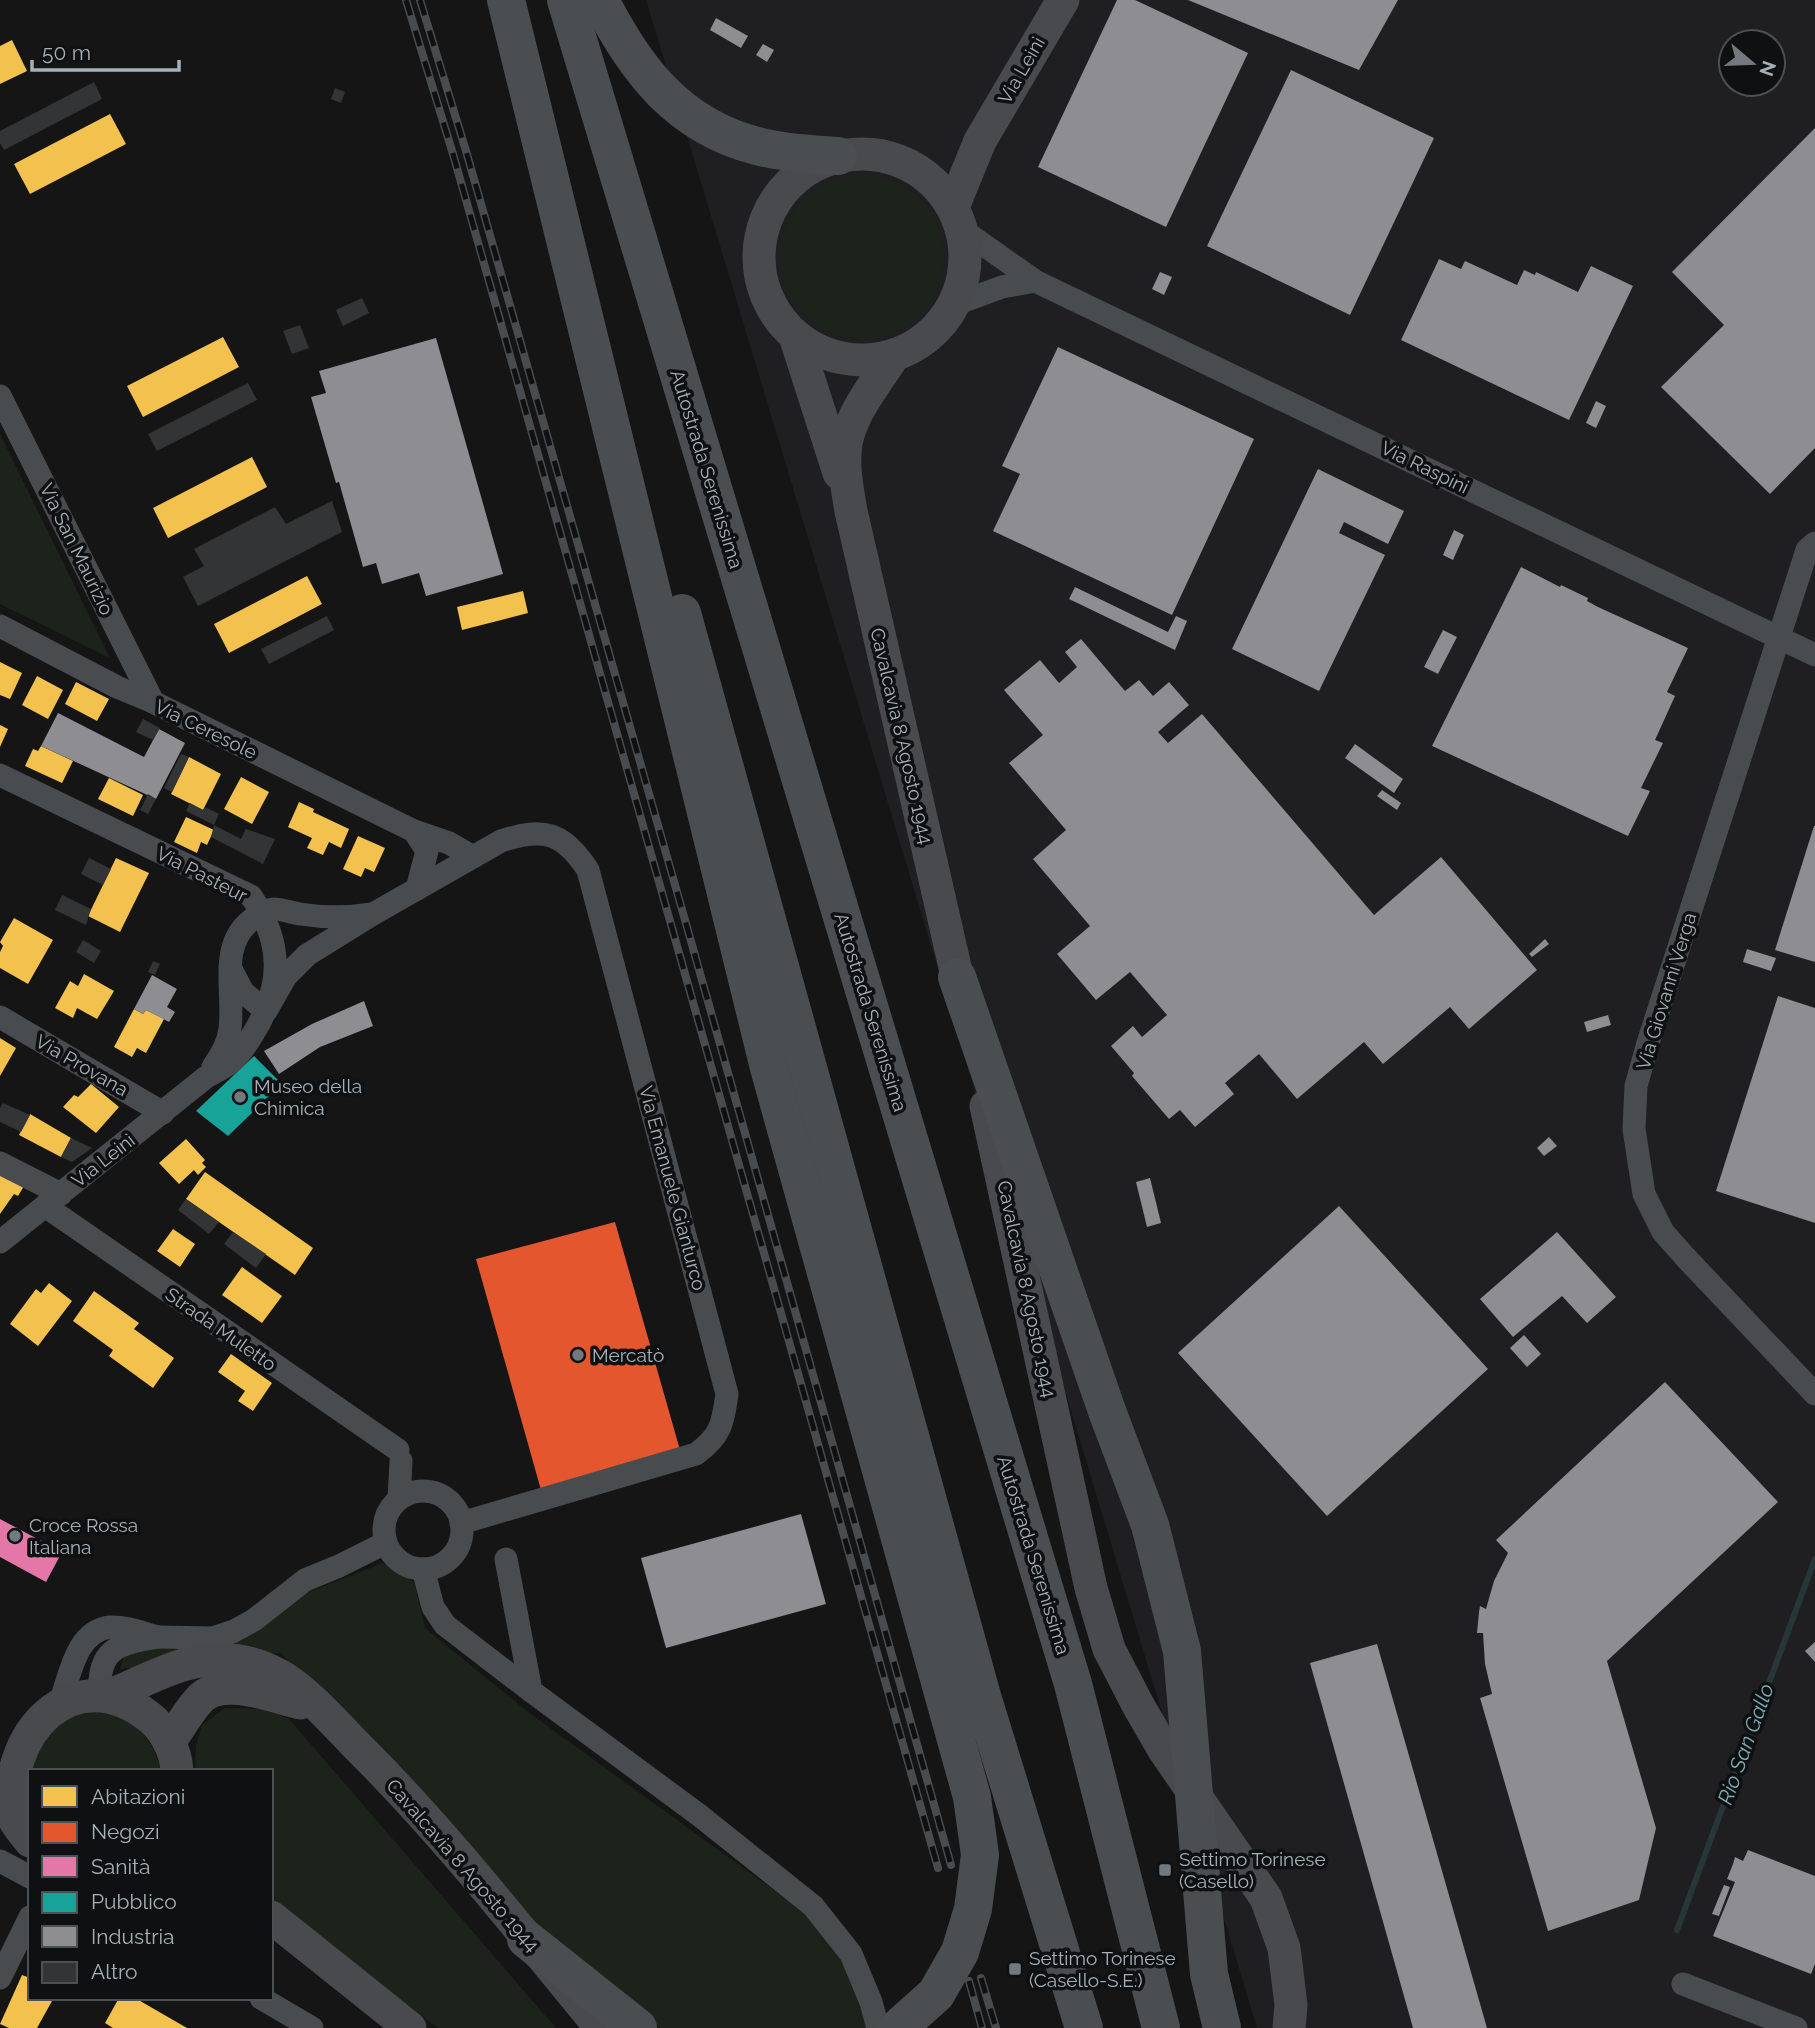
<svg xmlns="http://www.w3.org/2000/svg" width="1815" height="2028" font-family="Raleway,sans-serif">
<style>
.built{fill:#1f1f21;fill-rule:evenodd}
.green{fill:#1c231b}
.homes{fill:#f2c14e}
.shops{fill:#e4572e}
.health{fill:#e377a8}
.public{fill:#17a398}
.industry{fill:#8d8d92}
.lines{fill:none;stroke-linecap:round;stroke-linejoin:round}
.stream{stroke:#273638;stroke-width:6}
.building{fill:#333435}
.street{stroke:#494c4e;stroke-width:23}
.secondary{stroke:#484a4d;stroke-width:33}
.highway{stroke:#4b4e50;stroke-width:38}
.rail-casing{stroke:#494c4e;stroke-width:8}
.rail{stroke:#0f1011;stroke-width:5;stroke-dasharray:16;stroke-linecap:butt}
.poi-dot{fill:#737a7f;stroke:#0f1011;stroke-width:2.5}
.labels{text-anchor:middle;stroke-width:7;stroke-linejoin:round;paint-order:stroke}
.street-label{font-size:19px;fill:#a5b1b8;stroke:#0f1011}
.poi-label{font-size:19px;fill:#a5b1b8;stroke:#0f1011;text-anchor:start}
.water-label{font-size:21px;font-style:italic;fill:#78aeb6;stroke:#0f1011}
</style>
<rect width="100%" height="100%" fill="#151515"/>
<path class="built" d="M646 0H1815V2028H1257ZM1731 42H1773V84H1731Z"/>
<g class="green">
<circle cx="862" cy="257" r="82"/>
<path d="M0 434 110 658 0 604Z"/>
<path d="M383 1563 414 1582 425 1628 528 1712 804 1912 845 1961 869 2028H660L525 1925 281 1653 120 1669 125 1653 264 1625 307 1593Z"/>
<path d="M225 1708 268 1709 289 1719 556 2028H438L271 1900V1771H195L196 1745 202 1725Z"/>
<path d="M81 1711C124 1711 150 1728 161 1771H30V1813L23 1770 42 1731Z"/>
</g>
<g class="homes">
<path d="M12 40 27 71 0 84V46Z"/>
<path d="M110 114 126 144 30 194 14 164Z"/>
<path d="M223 337 239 367 143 417 127 386Z"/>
<path d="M252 457 267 487 168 538 153 508Z"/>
<path d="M307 576 322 604 229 653 214 624Z"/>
<path d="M523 591 528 613 462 630 457 607Z"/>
<path d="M0 662 22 673 10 699 0 695Z"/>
<path d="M37 676 63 690 48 719 22 705Z"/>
<path d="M76 682 109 699 97 721 65 704Z"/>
<path d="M0 725 8 729 0 747Z"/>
<path d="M41 746 73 761 62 783 25 766 33 749 38 751Z"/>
<path d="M189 757 221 774 203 810 171 794Z"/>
<path d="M241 777 269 792 252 824 224 809Z"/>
<path d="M109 778 143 795 133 816 98 799Z"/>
<path d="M299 802 314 809 313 812 349 829 341 848 329 842 323 855 307 848 312 838 288 827Z"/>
<path d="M186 817 214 830 207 845 201 842 197 853 174 842Z"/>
<path d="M358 836 385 848 374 872 365 868 361 877 343 869Z"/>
<path d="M116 858 149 873 120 932 88 916Z"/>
<path d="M14 918 53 940 28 984 0 968V952L3 946 0 942Z"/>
<path d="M84 974 114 991 97 1019 77 1008 73 1018 55 1008 70 981 78 986Z"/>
<path d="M134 1009 143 1014 146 1010 164 1019 146 1053 137 1048 132 1057 114 1047Z"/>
<path d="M0 1038 16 1048 0 1076Z"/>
<path d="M91 1084 119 1107 96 1133 63 1107 74 1095 78 1097Z"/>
<path d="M30 1114 71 1138 61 1157 19 1135Z"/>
<path d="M186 1139 205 1160 202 1163 206 1167 198 1175 194 1170 179 1184 159 1163Z"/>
<path d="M205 1172 313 1248 295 1275 186 1199Z"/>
<path d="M0 1175 24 1186 18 1196 14 1194 0 1214Z"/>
<path d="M173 1229 195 1244 180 1267 157 1251Z"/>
<path d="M242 1267 282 1296 262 1323 222 1295Z"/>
<path d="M49 1283 72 1301 38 1346 10 1324 36 1289 41 1293Z"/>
<path d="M94 1291 139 1323 134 1329 174 1358 153 1388 109 1356 113 1350 73 1321Z"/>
<path d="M231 1354 272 1383 253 1411 238 1401 245 1391 218 1372Z"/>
<path d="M22 1975 30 1978V1998H48L52 2001 37 2028H9L0 2024Z"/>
<path d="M119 1998H135L187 2028H113L105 2023Z"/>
</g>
<path class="shops" d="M615 1222 680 1450 541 1490 476 1259Z"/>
<path class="health" d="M0 1519 62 1552 46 1582 0 1557Z"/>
<path class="public" d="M254 1056 282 1084 228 1136 196 1111Z"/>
<g class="industry">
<path d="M1117 0H1135L1248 53 1166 227 1038 167Z"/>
<path d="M1188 0H1398L1359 70Z"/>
<path d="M716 18 748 36 741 48 710 30Z"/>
<path d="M763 44 774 50 767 62 756 55Z"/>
<path d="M1291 70 1434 138 1350 315 1207 246Z"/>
<path d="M1815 128V448L1770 494 1661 387 1724 325 1672 272Z"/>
<path d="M1439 259 1461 269 1465 261 1517 285 1524 270 1535 275 1536 272 1578 292 1591 266 1633 286 1569 420 1401 340Z"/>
<path d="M1160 272 1172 277 1164 295 1152 289Z"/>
<path d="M436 338 503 574 426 596 419 573 382 584 376 563 363 567 339 482 336 483 311 397 326 393 319 371Z"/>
<path d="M1058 347 1254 439 1172 615 993 531 1020 474 1002 466Z"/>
<path d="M1596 401 1606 406 1596 428 1586 423Z"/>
<path d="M1318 469 1404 511 1388 544 1344 522 1339 533 1385 555 1319 691 1232 649Z"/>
<path d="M1454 530 1464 535 1453 560 1443 555Z"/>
<path d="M1521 567 1560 587 1561 585 1588 598 1587 601 1598 607 1688 648 1667 692 1675 696 1655 740 1663 743 1641 788 1650 791 1628 836 1432 746Z"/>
<path d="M1075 587 1168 632 1176 616 1187 621 1175 650 1069 599Z"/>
<path d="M1443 630 1457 637 1438 674 1424 667Z"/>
<path d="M1081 639 1125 691 1139 680 1153 696 1169 682 1189 705 1158 732 1168 743 1202 714 1374 915 1441 857 1537 970 1469 1029 1450 1007 1383 1064 1364 1042 1297 1099 1259 1054 1225 1083 1234 1094 1195 1127 1180 1110 1169 1119 1132 1076 1134 1073 1111 1046 1133 1026 1142 1037 1167 1015 1130 972 1096 1000 1057 954 1090 926 1033 859 1066 830 1009 763 1043 735 1004 690 1040 660 1059 683 1077 667 1065 652Z"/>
<path d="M58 713 144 757 159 729 185 743 156 799 41 746Z"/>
<path d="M1355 744 1403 779 1394 793 1345 758Z"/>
<path d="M1382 790 1401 803 1397 810 1377 796Z"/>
<path d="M1814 826H1815V962L1775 950Z"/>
<path d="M1545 939 1549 944 1532 957 1529 954Z"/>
<path d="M1747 949 1776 958 1771 971 1743 962Z"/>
<path d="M152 975 177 989 167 1007 175 1012 169 1022 146 1010 143 1014 134 1009Z"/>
<path d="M1778 996 1815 1008V1223L1716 1191Z"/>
<path d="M364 1001 373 1026 320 1047 279 1074 264 1051 312 1024Z"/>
<path d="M1608 1015 1611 1025 1587 1032 1584 1022Z"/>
<path d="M1549 1137 1557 1146 1544 1156 1537 1148Z"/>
<path d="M1150 1178 1161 1223 1147 1227 1136 1182Z"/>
<path d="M1339 1206 1488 1369 1327 1516 1178 1353Z"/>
<path d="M1557 1232 1616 1297 1587 1323 1562 1296 1513 1337 1480 1299Z"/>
<path d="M1524 1335 1541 1354 1527 1367 1510 1348Z"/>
<path d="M1665 1382 1778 1502 1607 1661 1656 1828 1639 1900 1548 1931 1480 1698 1492 1694 1485 1664 1483 1633H1477L1479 1612 1480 1606 1486 1609 1494 1581 1508 1553 1496 1540Z"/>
<path d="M801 1514 826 1604 666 1648 641 1558Z"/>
<path d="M1815 1642V1662L1805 1651Z"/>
<path d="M1377 1644 1487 2028H1413L1310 1663Z"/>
<path d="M1748 1850 1815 1876V1964L1811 1974 1713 1936 1735 1882 1727 1879 1733 1864 1735 1857 1743 1861Z"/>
<path d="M1724 1885 1730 1887 1719 1916 1712 1914Z"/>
</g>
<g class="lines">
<path class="stream" d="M1677 1930 1815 1559"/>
</g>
<g class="building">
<path d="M94 82 102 99 4 150 0 143V131Z"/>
<path d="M335 88 345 92 341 103 331 99Z"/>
<path d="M362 298 369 313 343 326 336 310Z"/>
<path d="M300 325 309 348 292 354 283 331Z"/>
<path d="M248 383 257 400 157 451 148 434Z"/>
<path d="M332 501 342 532 198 606 183 577 204 566 194 549 275 507 286 524Z"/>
<path d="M327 616 334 630 269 664 261 649Z"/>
<path d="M143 719 160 728 153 740 136 732Z"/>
<path d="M181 754 189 757 172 792 164 788Z"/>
<path d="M148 794 156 799 148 814 140 810Z"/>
<path d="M190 803 203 810 205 807 219 814 214 825 186 811Z"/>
<path d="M214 825 241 839 246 829 275 839 263 864 211 837Z"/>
<path d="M89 858 111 869 103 885 81 874Z"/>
<path d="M62 895 91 909 86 925 55 910Z"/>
<path d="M83 940 101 951 94 963 76 952Z"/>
<path d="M153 961 160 964 155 975 148 972Z"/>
<path d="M3 1103 30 1115 21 1132 0 1122V1108Z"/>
<path d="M71 1138 92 1148 72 1162 61 1157Z"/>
<path d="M186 1199 219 1222 209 1234 178 1210Z"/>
<path d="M233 1232 266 1254 256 1268 224 1244Z"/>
</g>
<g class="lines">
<g class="street">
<path d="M961 229 1035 281 1815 655"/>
<path d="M953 305 1002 287 1035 281"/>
<path d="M0 396 153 702"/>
<path d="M1815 543 1807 550 1648 1043 1636 1086 1634 1129 1644 1194 1663 1232 1686 1258 1815 1394"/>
<path d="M0 626 117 687 153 702 414 831 449 843 473 857"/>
<path d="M0 775 251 896C283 942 283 986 253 1034 247 1044 239 1056 229 1064 222 1069 213 1073 205 1078L0 1242"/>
<path d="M414 831 427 851 417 889"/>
<path d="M230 967 243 992 266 1011 286 976 307 955 373 914 501 841C544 827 563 832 588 870L727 1394C723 1423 721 1436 696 1454L461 1523"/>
<path d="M0 1017 163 1113"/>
<path d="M213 1067C221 1055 228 1044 230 1029 235 992 217 943 254 918 260 914 267 910 274 909 282 909 292 913 300 914 325 918 346 918 370 914"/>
<path d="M0 1163 61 1194"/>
<path d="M45 1206 398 1450"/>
<circle cx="423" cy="1530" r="39"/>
<path d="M399 1499 401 1461"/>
<path d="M506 1559 531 1691 699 1815 813 1906 851 1954 871 2002 878 2028"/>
<path d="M423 1569 433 1607 445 1625 531 1691"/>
<path d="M158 1637 213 1638 234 1631 254 1620 305 1580 339 1566 385 1543"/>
<path d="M61 1700C70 1675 76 1631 110 1627 125 1626 143 1633 158 1637 117 1644 97 1649 100 1695"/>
<path d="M0 1861 30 1877"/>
<path d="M0 1978 30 1917"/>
<path d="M1683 1984 1796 2028"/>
<path d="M261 1998 312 2028"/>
</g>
<g class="secondary">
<circle cx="862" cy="257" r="103"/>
<path d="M953 207 980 141 1063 0"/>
<path d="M795 336 839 473"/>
<path d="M894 355C878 380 856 407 848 435 841 459 847 487 851 511L963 1002"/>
<path d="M986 1106 1091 1588 1109 1649 1138 1705 1164 1750 1266 1898 1284 1948 1291 2005 1289 2028"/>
<path d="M108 1696C149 1680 188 1654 234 1660 249 1662 266 1668 279 1675 311 1694 336 1725 362 1751 448 1837 523 1934 601 2028"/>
<path d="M169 1742C180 1728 188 1711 201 1698 224 1676 274 1697 300 1703"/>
<path d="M30 1841C25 1834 18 1827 14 1819 0 1734 73 1658 148 1716 164 1728 176 1750 177 1771"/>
<path d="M271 1917 410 2028"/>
</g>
<g class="highway">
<path d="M506 0 769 1068 972 1797 980 1855 973 1909 960 1952 936 1994 898 2028"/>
<path d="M566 0 1073 1684 1161 2028"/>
<path d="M600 0C635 69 678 126 757 146 783 153 811 154 838 156"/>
<path d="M682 613 982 1696 1084 2028"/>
<path d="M957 977 1107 1411 1150 1525 1182 1651 1209 1974 1222 2028"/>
<path d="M526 1939 638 2028"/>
</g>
<defs>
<g id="rail">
<path d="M406 0 453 154 938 1868"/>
<path d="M420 0 466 151 687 927 951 1865"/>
<path d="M981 1978 996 2028"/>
<path d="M969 1981 982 2028"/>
</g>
</defs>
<use href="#rail" class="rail-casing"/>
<use href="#rail" class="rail"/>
</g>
<g class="poi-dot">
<circle cx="240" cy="1097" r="7"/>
<circle cx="578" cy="1355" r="7"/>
<circle cx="15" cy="1536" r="7"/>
<rect x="1158" y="1863" width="14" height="14" rx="3.5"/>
<rect x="1008" y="1962" width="14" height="14" rx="3.5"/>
</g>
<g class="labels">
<g class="street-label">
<text transform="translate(1021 70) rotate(-60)" y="7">Via Leinì</text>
<text transform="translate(1425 467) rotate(26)" y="7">Via Raspini</text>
<text transform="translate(707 469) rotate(73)" y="7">Autostrada Serenissima</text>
<text transform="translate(77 549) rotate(64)" y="7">Via San Maurizio</text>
<text transform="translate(206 729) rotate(26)" y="7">Via Ceresole</text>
<text transform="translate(902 736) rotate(77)" y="7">Cavalcavia 8 Agosto 1944</text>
<text transform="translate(202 874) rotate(27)" y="7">Via Pasteur</text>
<text transform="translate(1666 991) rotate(-73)" y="7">Via Giovanni Verga</text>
<text transform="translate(871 1012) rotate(73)" y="7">Autostrada Serenissima</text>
<text transform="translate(82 1065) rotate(30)" y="7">Via Provana</text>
<text transform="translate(103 1160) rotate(-38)" y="7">Via Leinì</text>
<text transform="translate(673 1188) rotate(75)" y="7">Via Emanuele Gianturco</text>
<text transform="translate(1027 1289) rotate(78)" y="7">Cavalcavia 8 Agosto 1944</text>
<text transform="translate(221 1329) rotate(35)" y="7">Strada Muletto</text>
<text transform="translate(1034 1555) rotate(73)" y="7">Autostrada Serenissima</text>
<text transform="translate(463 1865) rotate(49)" y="7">Cavalcavia 8 Agosto 1944</text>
</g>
<g class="poi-label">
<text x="254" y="1093">Museo della<tspan x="254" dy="22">Chimica</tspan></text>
<text x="592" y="1362">Mercatò</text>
<text x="29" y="1532">Croce Rossa<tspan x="29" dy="22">Italiana</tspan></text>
<text x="1179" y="1866">Settimo Torinese<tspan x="1179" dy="22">(Casello)</tspan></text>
<text x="1029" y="1965">Settimo Torinese<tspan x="1029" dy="22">(Casello-S.E.)</tspan></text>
</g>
<g class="water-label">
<text transform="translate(1746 1744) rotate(-70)" y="7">Rio San Gallo</text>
</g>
</g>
<rect x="28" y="1769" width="245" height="231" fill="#0f1011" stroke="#4b5054" stroke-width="2"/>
<rect x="42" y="1786" width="35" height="21" fill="#f2c14e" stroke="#4b5054" stroke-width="2"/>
<text x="91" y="1804" font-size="21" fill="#a5b1b8">Abitazioni</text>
<rect x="42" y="1822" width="35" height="21" fill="#e4572e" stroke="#4b5054" stroke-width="2"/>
<text x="91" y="1839" font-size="21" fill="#a5b1b8">Negozi</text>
<rect x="42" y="1856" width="35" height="21" fill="#e377a8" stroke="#4b5054" stroke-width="2"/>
<text x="91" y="1874" font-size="21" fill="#a5b1b8">Sanità</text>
<rect x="42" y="1892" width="35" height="21" fill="#17a398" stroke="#4b5054" stroke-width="2"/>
<text x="91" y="1909" font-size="21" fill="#a5b1b8">Pubblico</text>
<rect x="42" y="1926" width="35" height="21" fill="#8d8d92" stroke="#4b5054" stroke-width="2"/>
<text x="91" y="1944" font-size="21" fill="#a5b1b8">Industria</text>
<rect x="42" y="1962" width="35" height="21" fill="#333435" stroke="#4b5054" stroke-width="2"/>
<text x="91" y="1979" font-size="21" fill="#a5b1b8">Altro</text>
<g transform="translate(1752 63) rotate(109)"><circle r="33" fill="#0f1011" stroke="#4b5054" stroke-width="2"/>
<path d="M0-5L12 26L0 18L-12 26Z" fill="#737a7f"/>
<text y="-10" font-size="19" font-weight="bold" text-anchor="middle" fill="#a5b1b8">N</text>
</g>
<path d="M32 60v10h147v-10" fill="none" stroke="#a5b1b8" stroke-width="3.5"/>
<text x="42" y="60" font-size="21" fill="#a5b1b8" stroke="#0f1011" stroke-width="5" paint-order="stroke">50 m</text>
</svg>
